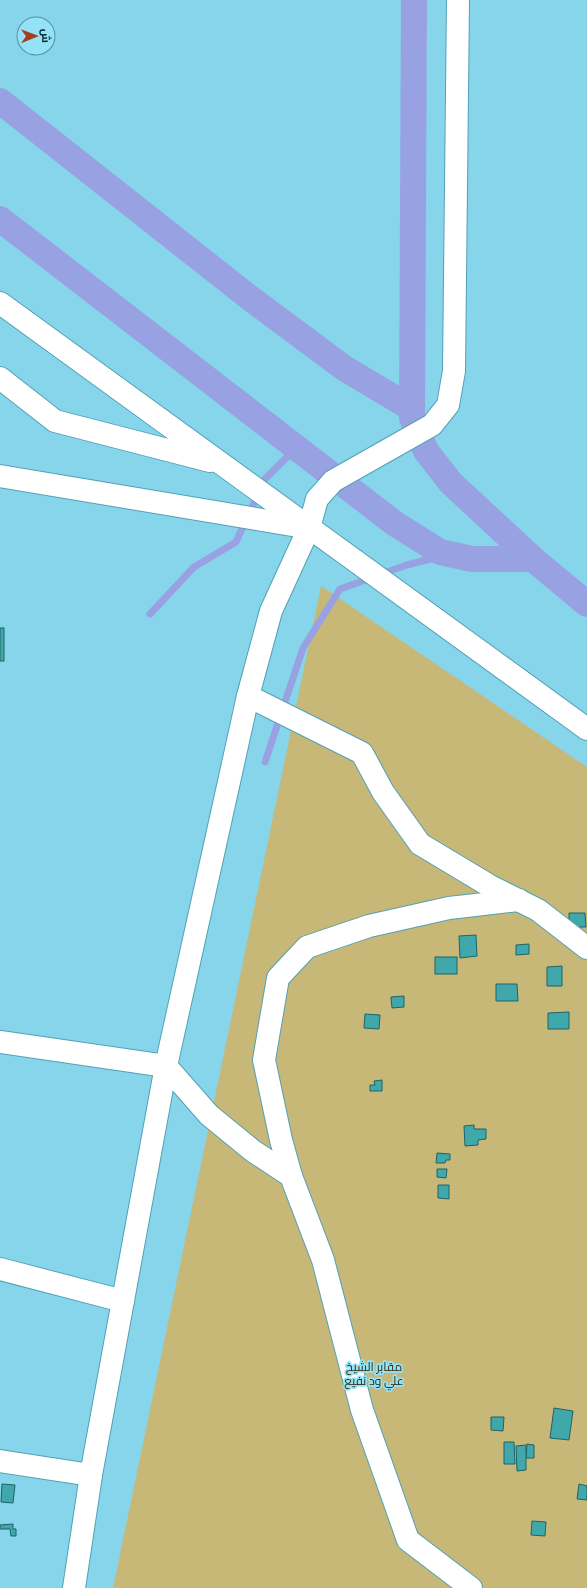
<svg xmlns="http://www.w3.org/2000/svg" width="587" height="1588" font-family="'Titillium Web',Cairo,sans-serif">
<style>
.green{fill:#c7b878}
.lines{fill:none;stroke-linecap:round;stroke-linejoin:round}
.stream{stroke:#98a2e2;stroke-width:7}
.canal{stroke:#98a2e2;stroke-width:26}
.building{fill:#40a8aa;stroke:#1e6365}
.street-casing{stroke:#52a1b6;stroke-width:24}
.street{stroke:#fff;stroke-width:22}
.labels{text-anchor:middle;stroke-width:3.5;stroke-linejoin:round;paint-order:stroke}
.park-label{font-size:12px;fill:#332c0b;stroke:#93e2f8}
</style>
<rect width="100%" height="100%" fill="#86d5eb"/>
<path class="green" d="M321 586 587 767V1588H113Z"/>
<g class="lines">
<g class="stream">
<path d="M381 574 407 565 450 554"/>
<path d="M150 614 194 567 236 542 265 479 296 448"/>
<path d="M265 762 303 648 340 589 371 578"/>
</g>
<g class="canal">
<path d="M414 0 412 418 426 451 451 483 533 559 587 604"/>
<path d="M0 101 250 298 344 368 411 408"/>
<path d="M0 219 394 523 440 552 472 559H533"/>
</g>
</g>
<g class="building">
<rect x="0" y="628" width="4" height="33"/>
<path d="M569 913H585L586 927H569Z"/>
<path d="M476 935 477 956 460 958 459 936Z"/>
<path d="M529 944V954L516 955V945Z"/>
<rect x="435" y="957" width="22" height="17"/>
<path d="M562 966V986H547V967Z"/>
<path d="M496 984H517L518 1001H496Z"/>
<path d="M404 996V1007L392 1008 391 997Z"/>
<path d="M569 1012V1029H548V1013Z"/>
<path d="M365 1014 380 1015 379 1029 364 1028Z"/>
<path d="M382 1080V1091H370V1085H375L374 1081Z"/>
<path d="M474 1125V1129H486V1139L478 1140V1145L465 1146 464 1126Z"/>
<path d="M437 1153 450 1154V1160H446L445 1163H436Z"/>
<path d="M437 1169H447L446 1178 437 1177Z"/>
<path d="M438 1185H449V1199L438 1198Z"/>
<path d="M554 1408 573 1411 569 1440 550 1438Z"/>
<path d="M491 1417H504L503 1431 491 1430Z"/>
<path d="M504 1442H514L515 1464H504Z"/>
<path d="M527 1444 534 1445V1458H526Z"/>
<path d="M526 1445V1470L517 1471 516 1446Z"/>
<path d="M2 1484 15 1485 13 1503 1 1502Z"/>
<path d="M579 1484 587 1486V1500L577 1499Z"/>
<path d="M532 1521 546 1522 545 1536 531 1535Z"/>
<path d="M13 1524V1529H16V1536H11L10 1529H0V1525Z"/>
</g>
<g class="lines">
<defs>
<g id="street">
<path d="M0 303 587 729"/>
<path d="M0 378 55 421 210 461"/>
<path d="M0 476 304 527"/>
<path d="M248 696 362 753 383 792 420 844 490 886 538 910 587 948"/>
<path d="M0 1042 166 1066 209 1115 253 1151 291 1176 323 1260 362 1410 408 1540 471 1588"/>
<path d="M291 1176 281 1140 264 1060 278 978 307 947 369 926 449 908 519 900"/>
<path d="M0 1269 123 1301"/>
<path d="M0 1461 91 1475"/>
<path d="M74 1588 91 1475 166 1066 248 696 271 611 309 528 317 499 333 481 432 425 448 405 454 371 458 0"/>
</g>
</defs>
<use href="#street" class="street-casing"/>
<use href="#street" class="street"/>
</g>
<g class="labels">
<g class="park-label">
<text x="374" y="1371">مقابر الشيخ<tspan x="374" dy="14">علي ود نفيع</tspan></text>
</g>
</g>
<g transform="translate(36 36) rotate(89)"><circle r="19" fill="#93e2f8" stroke="#5992a2"/>
<path d="M0-3L7 15L0 10L-7 15Z" fill="#a63e1e"/>
<text y="-6" font-size="11" font-weight="bold" text-anchor="middle" fill="#021a20">ش</text>
</g>
</svg>
